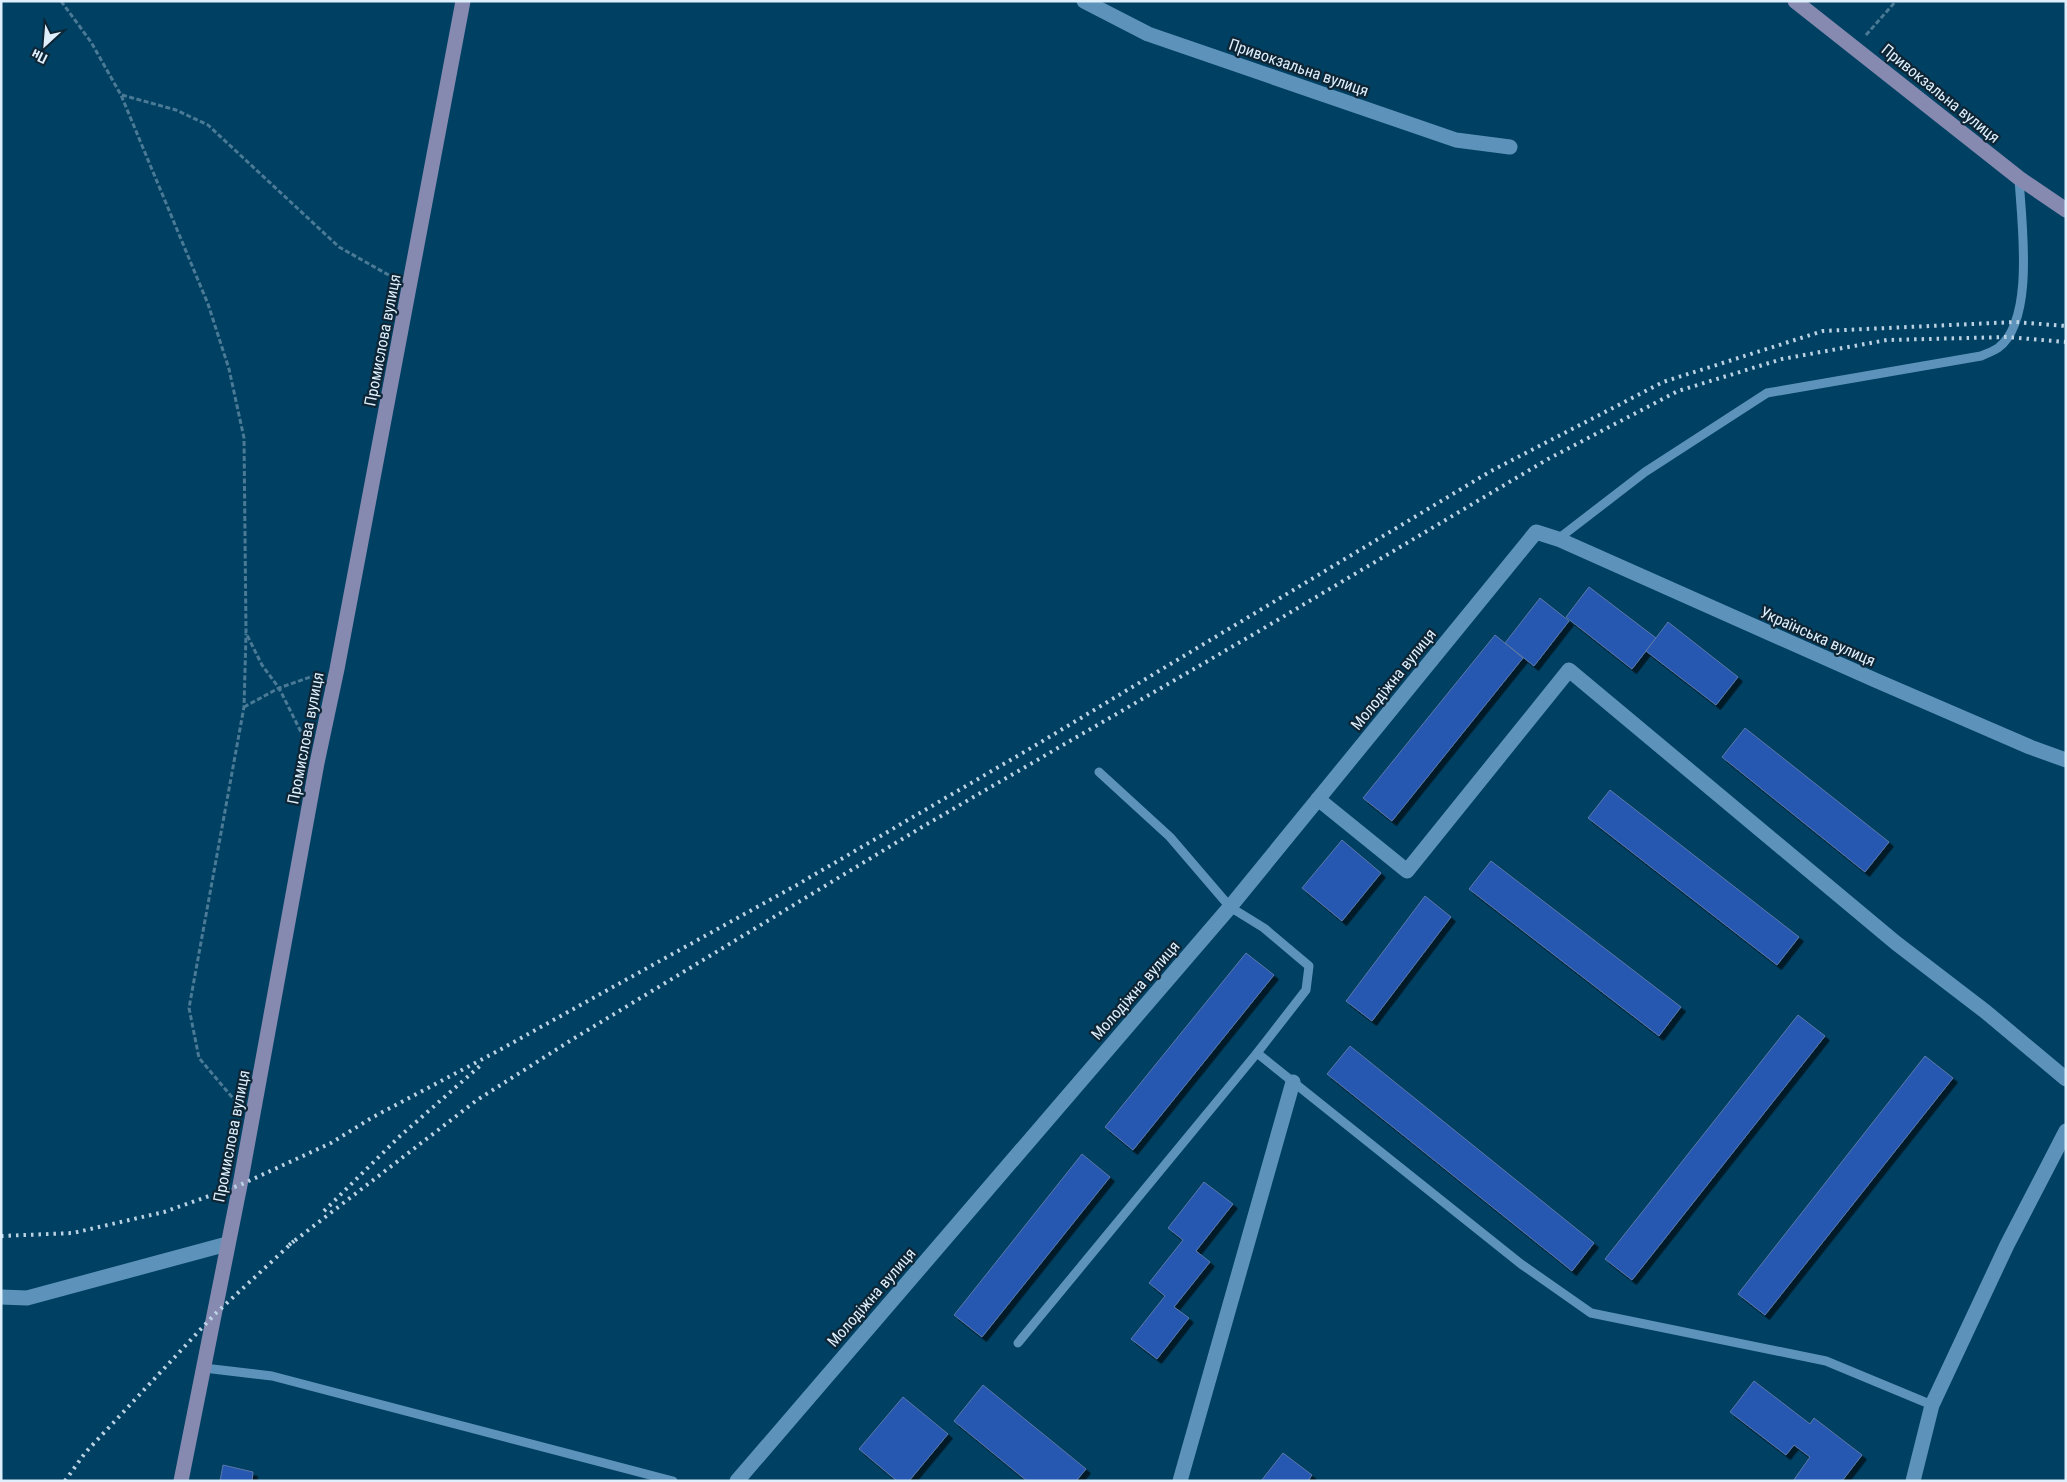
<svg xmlns="http://www.w3.org/2000/svg" width="2067" height="1482" font-family="'Roboto Condensed',sans-serif">
<style>
.building{fill:#2659b2;stroke:#5c78a9;filter:url(#shadow)}
.lines{fill:none;stroke-linecap:round;stroke-linejoin:round}
.path{stroke:#4a7a95;stroke-width:3;stroke-dasharray:5 2.5;stroke-linecap:butt}
.lane{stroke:#5d93ba;stroke-width:9}
.street{stroke:#5d93ba;stroke-width:15}
.secondary{stroke:#868ab1;stroke-width:15}
.rail{stroke:#bad2e3;stroke-width:4;stroke-dasharray:2.5 5;stroke-linecap:butt}
.labels{text-anchor:middle;stroke-width:4.5;stroke-linejoin:round;paint-order:stroke}
.street-label{font-size:16px;fill:#dfeffc;stroke:#0e2535}
</style>
<defs>
<filter id="shadow"><feDropShadow dx="4.5" dy="4.5" stdDeviation="0" flood-color="#0009"/></filter>
</defs>
<rect width="100%" height="100%" fill="#004062"/>
<g class="building">
<path d="M1589 587 1656 638 1632 669 1566 617Z"/>
<path d="M1540 598 1569 621 1534 666 1505 643Z"/>
<path d="M1668 622 1738 677 1716 705 1646 651Z"/>
<path d="M1495 635 1523 658 1392 821 1363 798Z"/>
<path d="M1745 728 1889 842 1865 872 1722 757Z"/>
<path d="M1610 790 1799 937 1777 965 1588 818Z"/>
<path d="M1342 840 1381 873 1342 921 1302 888Z"/>
<path d="M1491 861 1681 1007 1659 1036 1469 889Z"/>
<path d="M1425 896 1451 917 1372 1021 1346 1001Z"/>
<path d="M1246 953 1274 975 1133 1150 1105 1127Z"/>
<path d="M1798 1015 1825 1036 1632 1280 1605 1259Z"/>
<path d="M1350 1046 1594 1243 1572 1271 1327 1074Z"/>
<path d="M1925 1056 1953 1078 1765 1315 1738 1294Z"/>
<path d="M1082 1154 1110 1177 982 1337 954 1315Z"/>
<path d="M1204 1182 1233 1204 1196 1251 1210 1262 1174 1307 1189 1318 1157 1359 1131 1339 1165 1296 1149 1283 1183 1240 1168 1228Z"/>
<path d="M1754 1381 1810 1424 1814 1418 1862 1455 1842 1481H1793L1810 1457 1794 1445 1786 1455 1730 1412Z"/>
<path d="M983 1385 1086 1469 1076 1481H1027L954 1421Z"/>
<path d="M903 1397 948 1434 909 1481H897L859 1449Z"/>
<path d="M1283 1453 1312 1475 1308 1481H1261Z"/>
<path d="M223 1465 253 1472 252 1481H220Z"/>
</g>
<g class="lines">
<g class="path">
<path d="M61 1 91 42 121 95 208 304 229 369 244 438 246 633 262 665 279 688 304 738"/>
<path d="M1866 35 1896 1"/>
<path d="M122 95 176 110 208 125 339 247 394 278"/>
<path d="M244 707 279 688 319 674"/>
<path d="M237 1103 199 1058 189 1008 244 707 246 634"/>
</g>
<g class="lane">
<path d="M1558 539 1645 472 1767 393 1981 356C1986 354 1993 351 1998 348 2036 320 2021 219 2019 178"/>
<path d="M1257 1053 1521 1264 1591 1313 1826 1361 1932 1405"/>
<path d="M1018 1343 1257 1053 1306 990 1309 966 1264 928 1230 907 1170 837 1099 772"/>
<path d="M204 1368 272 1376 673 1481"/>
</g>
<g class="street">
<path d="M1084 1 1148 34 1456 140 1510 147"/>
<path d="M1318 799 1407 871 1569 670 1896 943 1986 1012 2066 1079"/>
<path d="M1 1297 27 1298 227 1244"/>
<path d="M737 1481 1230 907 1536 532 1558 539 1875 680 2030 747 2066 760"/>
<path d="M1180 1481 1293 1082"/>
<path d="M1913 1481 1932 1405 2007 1245 2066 1131"/>
</g>
<g class="secondary">
<path d="M1795 1 2019 178 2066 210"/>
<path d="M181 1481 240 1185 317 763 337 669 463 1"/>
</g>
<g class="rail">
<path d="M324 1211 399 1137 481 1065"/>
<path d="M1 1236 73 1233 164 1212 240 1185 331 1143 373 1117 494 1053 795 886 1031 748 1491 471 1663 382 1823 331 2015 322 2066 326"/>
<path d="M289 1245 477 1100 573 1039 922 827 1254 634 1548 459 1678 391 1782 359 1887 340 2007 337 2066 342"/>
<path d="M65 1481 85 1453 215 1314 294 1241"/>
</g>
</g>
<g class="labels">
<g class="street-label">
<text transform="translate(1299 67) rotate(19)" y="6">Привокзальна вулиця</text>
<text transform="translate(1941 93) rotate(39)" y="6">Привокзальна вулиця</text>
<text transform="translate(382 340) rotate(-79)" y="6">Промислова вулиця</text>
<text transform="translate(1818 636) rotate(24)" y="6">Українська вулиця</text>
<text transform="translate(1393 679) rotate(-51)" y="6">Молодіжна вулиця</text>
<text transform="translate(305 738) rotate(-79)" y="6">Промислова вулиця</text>
<text transform="translate(1135 990) rotate(-49)" y="6">Молодіжна вулиця</text>
<text transform="translate(231 1136) rotate(-79)" y="6">Промислова вулиця</text>
<text transform="translate(871 1297) rotate(-49)" y="6">Молодіжна вулиця</text>
</g>
</g>
<rect width="2067" height="1482" fill="none" stroke="#dfeffc" stroke-width="5"/>
<g transform="translate(45 45) rotate(206)" stroke="#0e2535" stroke-width="4" paint-order="stroke">
<path d="M0-4L9 19L0 12L-9 19Z" fill="#dfeffc"/>
<text y="-8" font-size="14" font-weight="bold" text-anchor="middle" fill="#dfeffc">Пн</text>
</g>
</svg>
